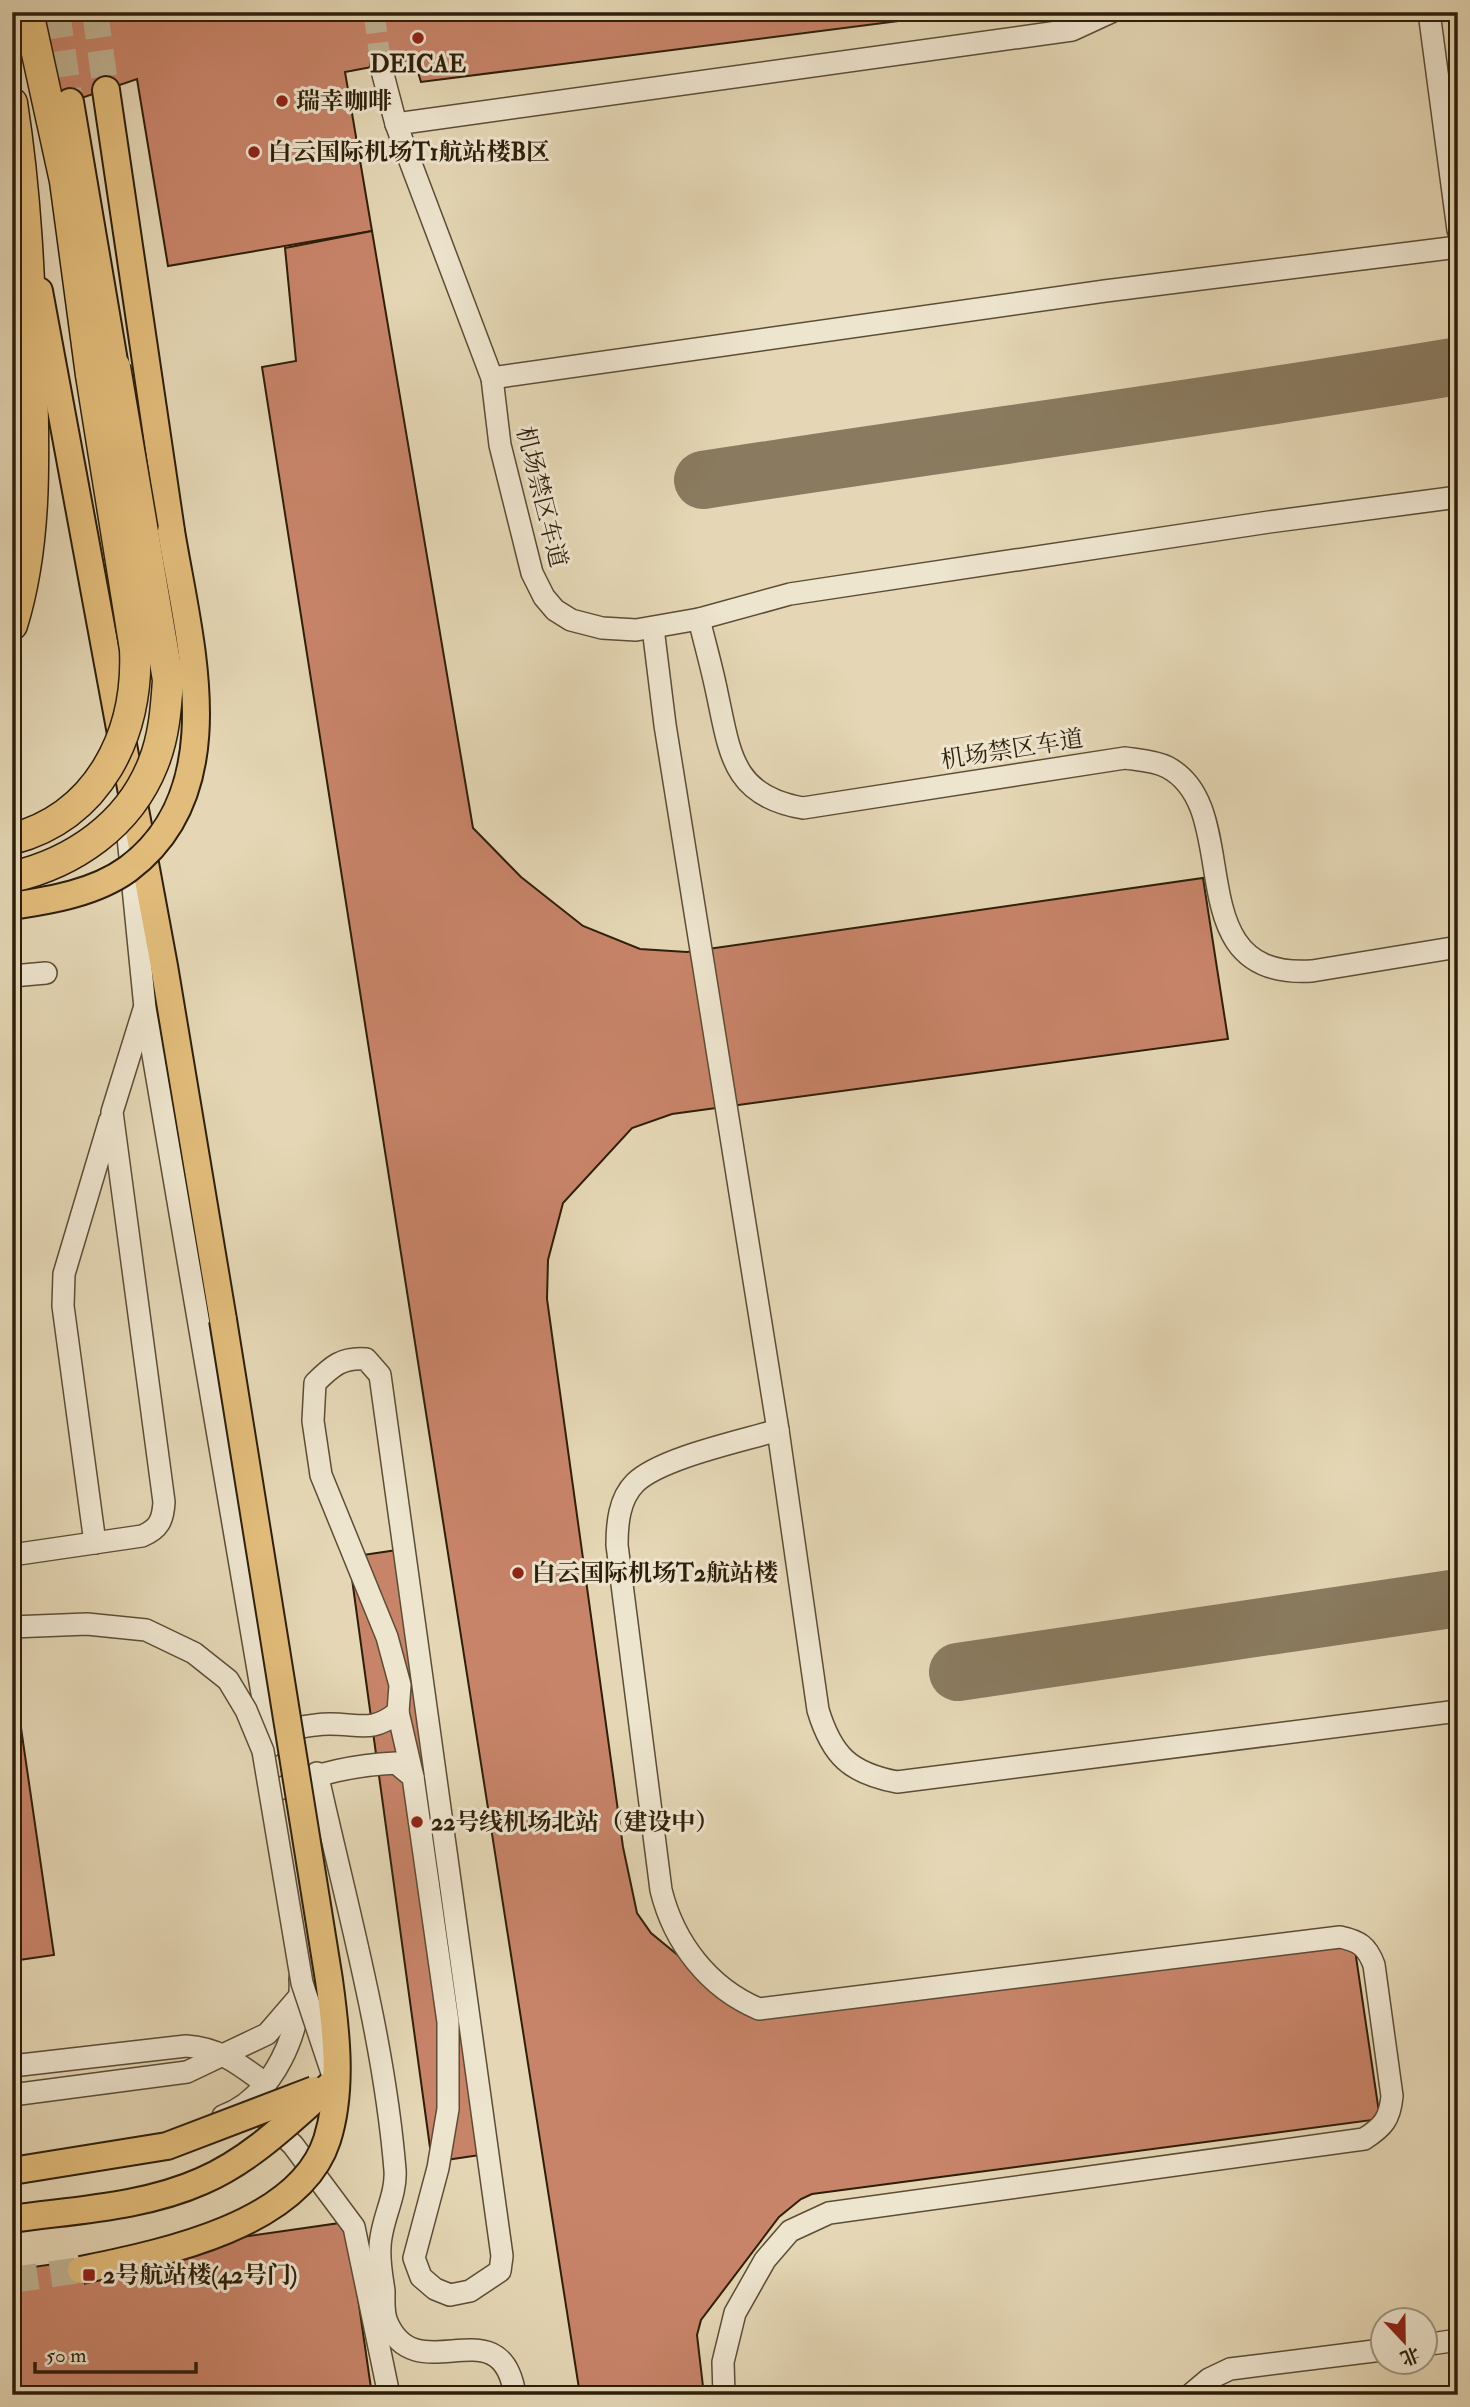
<svg xmlns="http://www.w3.org/2000/svg" width="1470" height="2407" font-family="'IM FELL Double Pica','Noto Serif SC',serif">
<style>
.lines{fill:none;stroke-linecap:round;stroke-linejoin:round}
.taxiway{stroke:#8a7b60;stroke-width:58}
.building{fill:#c88469;stroke:#2e1f0a;stroke-width:2}
.minor-tunnel{stroke:#c0b293;stroke-width:21;stroke-dasharray:21 10;stroke-linecap:butt}
.major-tunnel{stroke:#c0b293;stroke-width:26;stroke-dasharray:26 13;stroke-linecap:butt}
.minor-casing{stroke:#5c4d35;stroke-width:24}
.major-casing{stroke:#2e1f0a;stroke-width:30}
.highway-casing{stroke:#2e1f0a;stroke-width:33}
.minor{stroke:#eee5cf;stroke-width:21}
.major{stroke:#e2bc7a;stroke-width:26}
.highway{stroke:#e2bc7a;stroke-width:30}
.minor-bridge-casing{stroke:#5c4d35;stroke-width:24;stroke-linecap:butt}
.major-bridge-casing{stroke:#2e1f0a;stroke-width:30;stroke-linecap:butt}
.highway-bridge-casing{stroke:#2e1f0a;stroke-width:33;stroke-linecap:butt}
.minor-bridge{stroke:#eee5cf;stroke-width:21}
.major-bridge{stroke:#e2bc7a;stroke-width:26}
.highway-bridge{stroke:#e2bc7a;stroke-width:30}
.poi-dot{fill:#8f2418;stroke:#eee5cf;stroke-width:2.5}
.labels{text-anchor:middle;stroke-width:6;stroke-linejoin:round;paint-order:stroke}
.poi-label{font-size:24px;font-weight:bold;fill:#2e1f0a;stroke:#eee5cf;text-anchor:start}
.street-label{font-size:24px;fill:#2e1f0a;stroke:#eee5cf}
</style>
<rect width="100%" height="100%" fill="#e5d7b5"/>
<filter id="stains"><feTurbulence type="fractalNoise" baseFrequency=".00286" numOctaves="4"/><feColorMatrix values="0 0 0 0 .2 0 0 0 0 .09 0 0 0 0 .02 0 0 0 .5 -.17"/></filter>
<radialGradient id="worn" r=".72"><stop offset=".6" stop-color="#630" stop-opacity="0"/><stop offset="1" stop-color="#630" stop-opacity=".3"/></radialGradient>
<g class="lines">
<g class="taxiway">
<path d="M703 480C954 441 1207 408 1458 366"/>
<path d="M958 1672 1458 1598"/>
</g>
</g>
<g class="building">
<path d="M45 12H969L421 82 414 59 345 72 372 231 168 266 137 79 61 105Z"/>
<path d="M372 231 473 828 521 877 583 926 640 949 687 952 1203 878 1228 1039 672 1114 632 1128 563 1203 548 1260 547 1299 623 1847 637 1913 651 1933 742 2008 1354 1943 1380 2119 812 2194 801 2199 779 2217 701 2320 697 2335 704 2395H580L262 367 296 361 285 248Z"/>
<path d="M411 1548 494 2153 432 2162 349 1557Z"/>
<path d="M12 1666 54 1955 12 1961Z"/>
<path d="M347 2222 372 2395H12V2270Z"/>
</g>
<g class="lines">
<path class="minor-tunnel" d="M374 12 381 67"/>
<g class="major-tunnel">
<path d="M57 12 70 102"/>
<path d="M95 12 106 90"/>
<path d="M12 2280 81 2270"/>
</g>
<defs>
<g id="minor">
<path d="M1111 12 1072 30 396 124 492 378 500 445 532 573 544 597 555 610 571 620 602 628 636 630 699 619C705 644 712 668 717 693 730 753 732 796 803 808L1125 758C1138 760 1155 761 1167 767 1248 809 1173 980 1312 971L1458 947"/>
<path d="M1429 12 1458 230"/>
<path d="M381 67 396 124"/>
<path d="M492 378 1105 291 1458 247"/>
<path d="M699 619 790 594 1269 522 1458 497"/>
<path d="M653 628 665 725 778 1430 818 1710C832 1756 850 1773 897 1782L1458 1711"/>
<path d="M126 817 145 1008 271 1746"/>
<path d="M12 976 46 973"/>
<path d="M95 1543 63 1306 64 1274 110 1120"/>
<path d="M12 1555 142 1536C159 1529 163 1520 164 1502L112 1112 144 1009"/>
<path d="M398 1712 413 1777"/>
<path d="M268 1733C288 1730 310 1724 330 1724 361 1724 372 1733 398 1712L400 1685 387 1637 321 1475 313 1421 315 1383C332 1366 342 1357 366 1359L380 1375 502 2256 500 2271 470 2291 450 2295 435 2289 421 2277 414 2258 438 2168 448 2109V2022L413 1777 396 1763C354 1765 319 1773 279 1789"/>
<path d="M317 1773C346 1904 384 2036 395 2170 397 2196 380 2222 380 2248 379 2262 382 2277 384 2291 384 2300 383 2313 387 2322 417 2393 501 2303 515 2395"/>
<path d="M12 2066 186 2046C220 2048 240 2065 266 2084"/>
<path d="M12 2095 187 2072 267 2034 298 1998"/>
<path d="M223 2116C273 2098 303 2029 300 1979"/>
<path d="M267 2120 293 2145 354 2227 389 2395"/>
<path d="M1424 2345 1458 2340"/>
<path d="M724 2395 723 2362 735 2313 765 2260 790 2231 829 2213 1364 2139C1383 2127 1390 2119 1392 2096L1374 1965C1367 1946 1359 1941 1340 1937L759 2009C709 1988 674 1943 661 1890L617 1545C617 1524 619 1499 635 1483 660 1458 742 1441 778 1430"/>
<path d="M1190 2395 1209 2379 1230 2369 1382 2350"/>
</g>
<g id="major">
<path d="M106 90 171 531"/>
<path d="M70 102 115 367"/>
<path d="M39 291 164 966 223 1320"/>
</g>
<g id="highway">
<path d="M28 12 65 181 91 375"/>
<path d="M12 103C26 192 30 282 32 373 34 456 37 545 12 625"/>
</g>
</defs>
<use href="#minor" class="minor-casing"/>
<use href="#major" class="major-casing"/>
<use href="#highway" class="highway-casing"/>
<use href="#minor" class="minor"/>
<use href="#major" class="major"/>
<use href="#highway" class="highway"/>
<defs>
<path id="minor-bridge" d="M12 1627 87 1624 146 1630 194 1653 228 1680 246 1710 263 1751 302 1983 333 2076"/>
<g id="major-bridge">
<path d="M12 906C51 900 95 893 128 869 234 790 189 641 171 531"/>
<path d="M12 2171 167 2146 314 2090"/>
<path d="M12 2219C75 2210 144 2207 202 2181 253 2159 294 2117 335 2081"/>
<path d="M81 2270C158 2254 299 2227 327 2140 343 2090 336 2031 329 1980L223 1320"/>
</g>
<g id="highway-bridge">
<path d="M12 839C99 816 139 734 135 649L91 375"/>
<path d="M12 877C73 863 129 825 153 764 164 737 166 709 168 680L115 367"/>
</g>
</defs>
<use href="#minor-bridge" class="minor-bridge-casing"/>
<use href="#major-bridge" class="major-bridge-casing"/>
<use href="#highway-bridge" class="highway-bridge-casing"/>
<use href="#minor-bridge" class="minor-bridge"/>
<use href="#major-bridge" class="major-bridge"/>
<use href="#highway-bridge" class="highway-bridge"/>
</g>
<g class="poi-dot">
<circle cx="418" cy="38" r="7"/>
<circle cx="282" cy="101" r="7"/>
<circle cx="254" cy="152" r="7"/>
<circle cx="518" cy="1573" r="7"/>
<circle cx="417" cy="1822" r="7"/>
<rect x="82" y="2268" width="14" height="14" rx="3.5"/>
</g>
<g class="labels">
<g class="poi-label">
<text x="418" y="72" text-anchor="middle">DEICAE</text>
<text x="296" y="109">瑞幸咖啡</text>
<text x="268" y="160">白云国际机场T1航站楼B区</text>
<text x="532" y="1581">白云国际机场T2航站楼</text>
<text x="431" y="1830">22号线机场北站（建设中）</text>
<text x="103" y="2283">2号航站楼(42号门)</text>
</g>
<g class="street-label">
<text transform="translate(542 497) rotate(76)" y="8">机场禁区车道</text>
<text transform="translate(1012 749) rotate(-9)" y="8">机场禁区车道</text>
</g>
</g>
<rect width="1470" height="2407" fill="none" stroke="#e5d7b5" stroke-width="42"/>
<rect x="14" y="14" width="1442" height="2379" fill="none" stroke="#2e1f0a" stroke-width="3.5"/>
<rect x="21" y="21" width="1428" height="2365" fill="none" stroke="#2e1f0a" stroke-width="2"/>
<g transform="translate(1404 2341) rotate(158)"><circle r="33" fill="#eee5cf" stroke="#a19680" stroke-width="2"/>
<path d="M0-5L12 26L0 18L-12 26Z" fill="#8f2418"/>
<text y="-10" font-size="19" font-weight="bold" text-anchor="middle" fill="#2e1f0a">北</text>
</g>
<path d="M35 2362v10h161v-10" fill="none" stroke="#2e1f0a" stroke-width="3.5"/>
<text x="46" y="2362" font-size="21" fill="#2e1f0a" stroke="#eee5cf" stroke-width="5" paint-order="stroke">50 m</text>
<rect width="100%" height="100%" filter="url(#stains)"/>
<rect width="100%" height="100%" fill="url(#worn)"/>
</svg>
